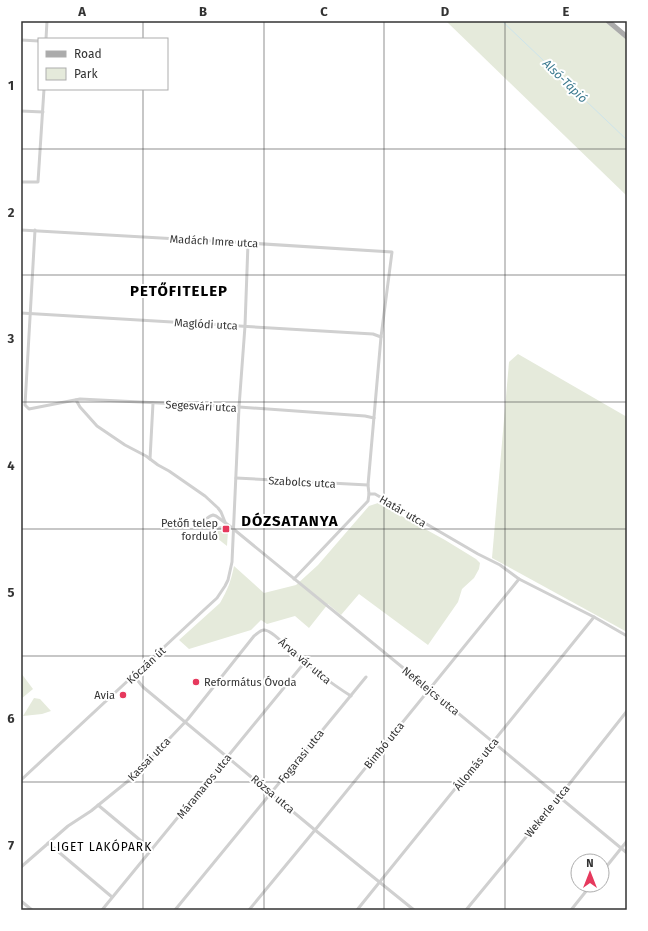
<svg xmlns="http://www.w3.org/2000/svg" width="648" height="931" font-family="'Fira Sans',sans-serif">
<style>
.green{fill:#e5eadb}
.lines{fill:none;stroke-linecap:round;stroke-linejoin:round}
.stream{stroke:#cce4ec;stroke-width:1}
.street{stroke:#d0d0d0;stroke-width:3}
.primary{stroke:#ababab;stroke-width:5}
.grid{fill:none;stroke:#333;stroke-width:1;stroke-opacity:0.55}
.poi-dot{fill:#e6395d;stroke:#fff;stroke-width:1.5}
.labels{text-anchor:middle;stroke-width:4;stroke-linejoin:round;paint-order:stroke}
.street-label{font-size:11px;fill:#333;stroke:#fff}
.poi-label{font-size:11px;fill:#333;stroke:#fff;text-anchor:end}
.water-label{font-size:12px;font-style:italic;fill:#3d7b90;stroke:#fff}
.neighbourhood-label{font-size:12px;letter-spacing:1px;fill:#000;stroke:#fff}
.district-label{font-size:15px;font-weight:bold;letter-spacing:1px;fill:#000;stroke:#fff}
.neatline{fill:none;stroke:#333;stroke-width:1.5}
.grid-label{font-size:13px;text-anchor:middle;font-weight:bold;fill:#333}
</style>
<rect width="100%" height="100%" fill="#fff"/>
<g class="green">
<path d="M446 21H604L626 39 627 196Z"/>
<path d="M518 354 627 417V632L492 558 509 362Z"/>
<path d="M378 503 445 540 476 559 480 563 479 569 474 578 462 589 458 602 428 645 359 594 341 615 328 604 309 628 295 616 267 624 261 620 251 630 189 649 179 640 220 603C228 589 231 581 234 566L264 593 296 585 318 565 369 506Z"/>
<path d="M208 531H228L227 546Z"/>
<path d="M21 673 33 689 21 699Z"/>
<path d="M34 698 40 699 51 711 42 714 23 716Z"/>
</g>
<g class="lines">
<path class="stream" d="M502 21 627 140"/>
<g class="street">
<path d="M46 39 47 21"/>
<path d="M21 40 39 41"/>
<path d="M21 111 43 112"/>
<path d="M21 182H38L44 89"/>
<path d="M21 230 248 243 392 252 381 337 368 485 369 494 368 501 294 579"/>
<path d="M35 230 25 405 29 409 80 399 239 407 365 416 374 418"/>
<path d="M21 313 373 334 381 337"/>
<path d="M76 400 80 407 97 426 125 445 146 456 158 465 169 471 205 496 218 508 221 512 225 522"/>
<path d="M150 459 153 403"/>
<path d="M236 478 368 485"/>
<path d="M369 494H375L478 554 500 565 519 579 594 617 627 636"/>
<path d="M231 527C222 526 216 531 207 527 205 521 206 517 213 515L216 516 231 527 429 689 627 853"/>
<path d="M134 676 143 687 315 830 414 910"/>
<path d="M21 780 205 609 217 598 225 586 228 580 232 562 239 407 245 326 248 243"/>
<path d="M98 805 152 850"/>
<path d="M48 843 112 897"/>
<path d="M21 867 68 826 91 811 133 777 188 719 254 636C257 634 260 630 264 630 270 630 280 640 284 644 305 663 327 681 351 696"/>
<path d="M602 872 627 841"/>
<path d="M21 901 32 910"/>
<path d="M102 910 305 662"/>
<path d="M175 910 366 677"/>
<path d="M249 910 315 830 519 579"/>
<path d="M357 910 594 617"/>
<path d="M466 910 559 797 627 711"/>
<path d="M571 910 591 885"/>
</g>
<path class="primary" d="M608 21 627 37"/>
</g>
<path class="grid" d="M143 21V39M264 21V910M384 21V910M505 21V910M143 89V910M21 149H627M21 275H627M21 402H627M21 529H627M21 656H627M21 782H627"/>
<g class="poi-dot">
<rect x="222" y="525" width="8" height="8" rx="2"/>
<circle cx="196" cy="682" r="4"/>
<circle cx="123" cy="695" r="4"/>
</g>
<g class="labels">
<g class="street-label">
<text transform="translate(214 241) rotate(3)" y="4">Madách Imre utca</text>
<text transform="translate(206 324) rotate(3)" y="4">Maglódi utca</text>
<text transform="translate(201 406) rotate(3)" y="4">Segesvári utca</text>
<text transform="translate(302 482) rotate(3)" y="4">Szabolcs utca</text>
<text transform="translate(403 511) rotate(30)" y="4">Határ utca</text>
<text transform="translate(305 661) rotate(40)" y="4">Árva vár utca</text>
<text transform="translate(146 665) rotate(-43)" y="4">Kóczán út</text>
<text transform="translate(431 691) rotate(39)" y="4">Nefelejcs utca</text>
<text transform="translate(384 745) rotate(-51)" y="4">Bimbó utca</text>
<text transform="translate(301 756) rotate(-51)" y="4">Fogarasi utca</text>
<text transform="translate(149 759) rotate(-46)" y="4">Kassai utca</text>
<text transform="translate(476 764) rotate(-51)" y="4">Állomás utca</text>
<text transform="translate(204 786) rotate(-51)" y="4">Máramaros utca</text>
<text transform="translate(273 794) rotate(40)" y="4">Rózsa utca</text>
<text transform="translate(547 811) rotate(-51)" y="4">Wekerle utca</text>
</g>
<g class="poi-label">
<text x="218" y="527">Petőfi telep<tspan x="218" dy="13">forduló</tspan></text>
<text x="204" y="686" text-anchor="start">Református Óvoda</text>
<text x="115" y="699">Avia</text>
</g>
<g class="water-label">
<text transform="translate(565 81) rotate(44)" y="4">Alsó-Tápió</text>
</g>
<g class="neighbourhood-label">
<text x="101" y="851">LIGET LAKÓPARK</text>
</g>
<g class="district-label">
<text x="179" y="296">PETŐFITELEP</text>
<text x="290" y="526">DÓZSATANYA</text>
</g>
</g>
<rect width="648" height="931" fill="none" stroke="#ffffff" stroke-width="44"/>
<rect x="38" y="38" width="130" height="52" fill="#ffffff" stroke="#adadad"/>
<rect x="46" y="51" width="20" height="6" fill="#ababab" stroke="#adadad"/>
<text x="74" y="58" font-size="12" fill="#333333">Road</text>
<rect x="46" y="68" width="20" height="12" fill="#e5eadb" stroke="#adadad"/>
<text x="74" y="78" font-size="12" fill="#333333">Park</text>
<g transform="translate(590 873)"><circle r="19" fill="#ffffff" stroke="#adadad"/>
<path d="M0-3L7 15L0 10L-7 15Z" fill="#e6395d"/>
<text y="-6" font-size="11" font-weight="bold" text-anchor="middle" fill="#333333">N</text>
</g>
<rect x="22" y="22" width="604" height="887" class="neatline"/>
<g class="grid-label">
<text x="82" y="16">A</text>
<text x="203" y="16">B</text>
<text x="324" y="16">C</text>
<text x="445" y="16">D</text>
<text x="566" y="16">E</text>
<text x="11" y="90">1</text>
<text x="11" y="217">2</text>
<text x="11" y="343">3</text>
<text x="11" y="470">4</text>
<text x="11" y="597">5</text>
<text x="11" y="723">6</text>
<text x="11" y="850">7</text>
</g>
</svg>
